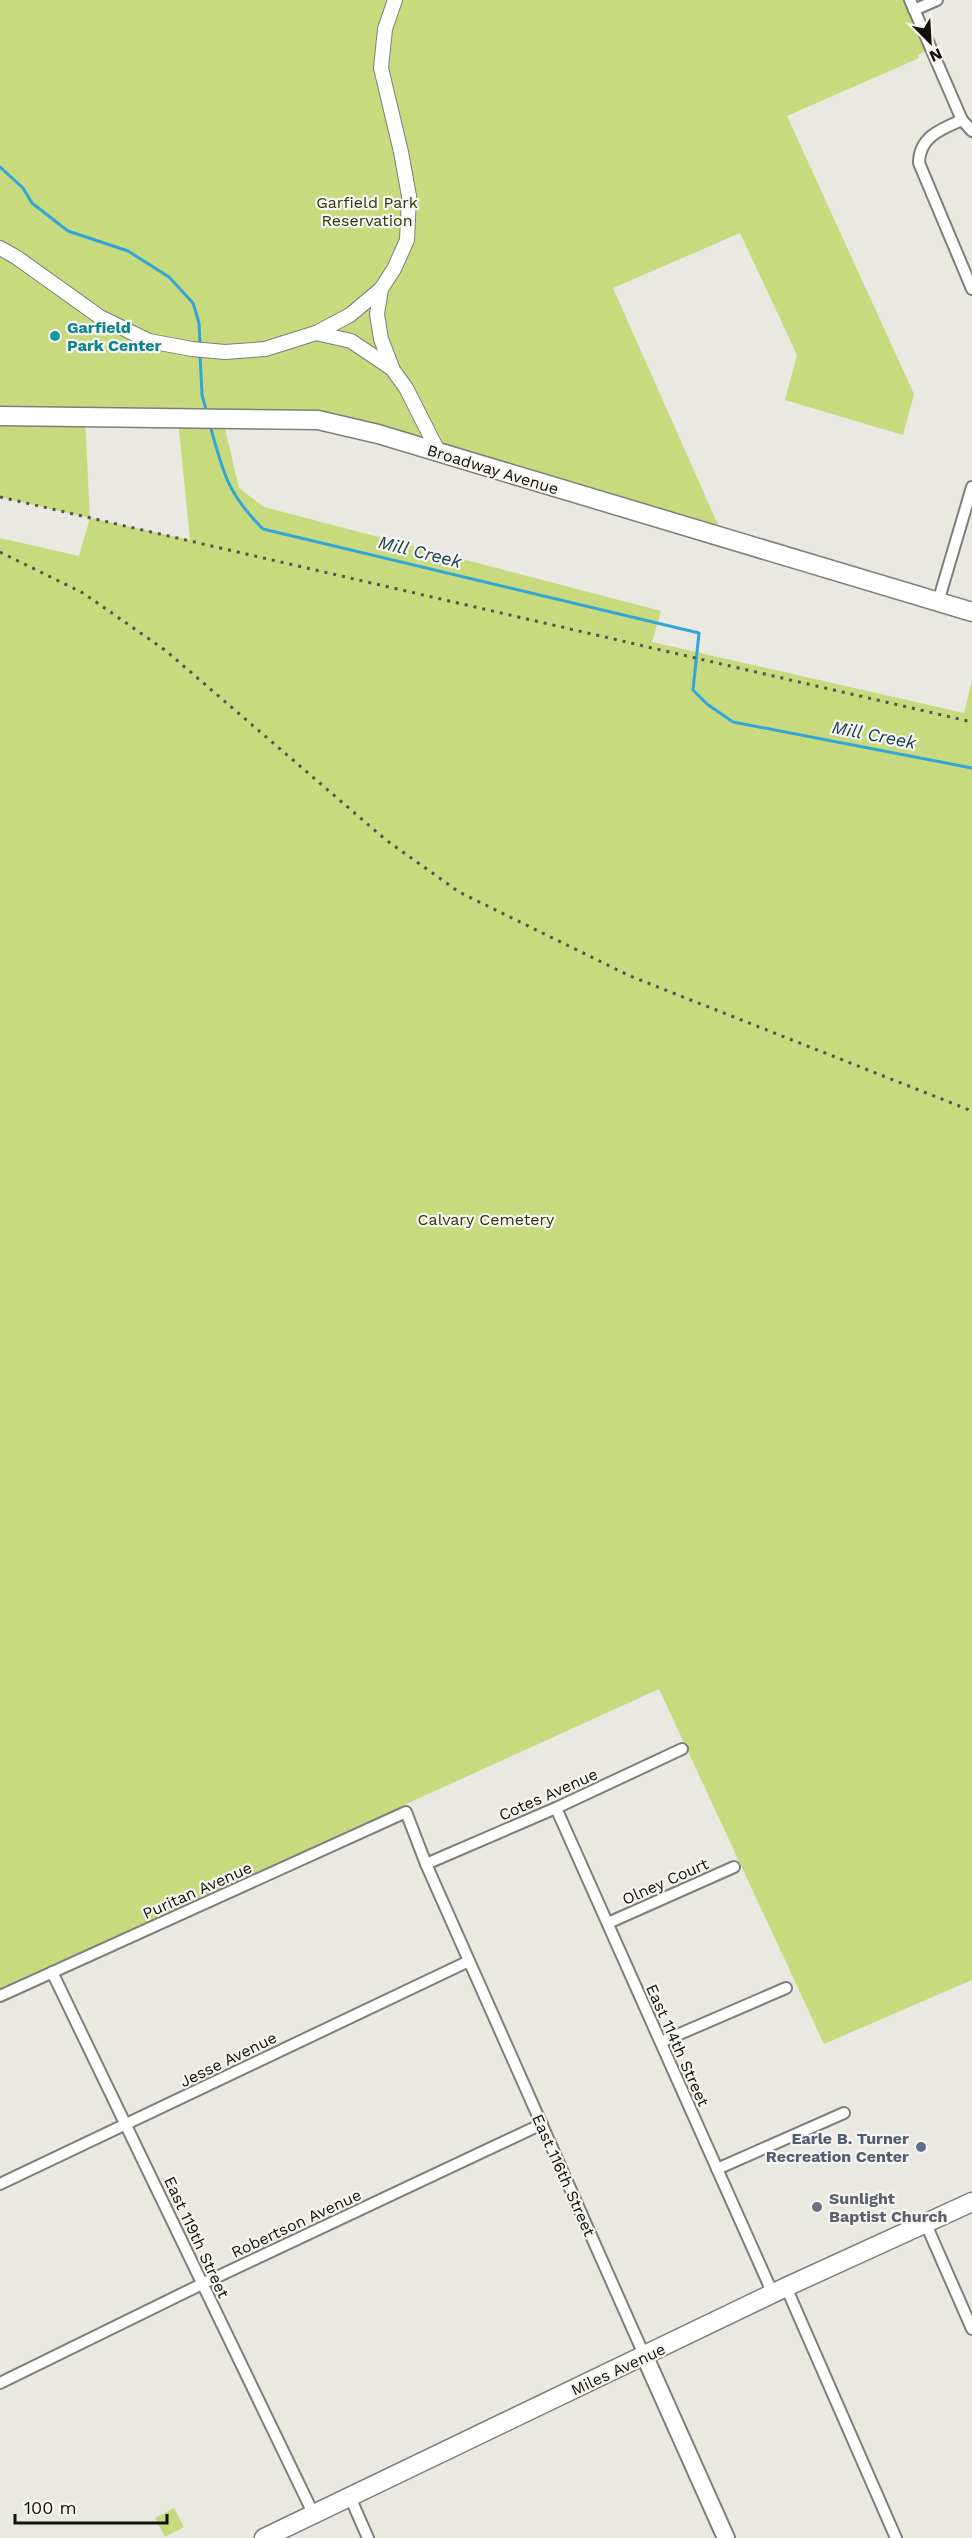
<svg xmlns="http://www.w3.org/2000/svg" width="972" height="2538" font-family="'Work Sans',sans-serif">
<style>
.green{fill:#c7da7d;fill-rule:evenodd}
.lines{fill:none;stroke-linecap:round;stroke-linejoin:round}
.stream{stroke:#32a5d9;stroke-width:3}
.minor-casing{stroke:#7f7e78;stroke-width:14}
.tertiary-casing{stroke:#7f7e78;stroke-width:16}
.secondary-casing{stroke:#7f7e78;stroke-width:20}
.primary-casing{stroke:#7f7e78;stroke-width:21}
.minor{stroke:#fff;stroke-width:10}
.tertiary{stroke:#fff;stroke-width:14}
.secondary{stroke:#fff;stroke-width:16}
.primary{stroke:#fff;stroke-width:18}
.rail{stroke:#545350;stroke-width:3;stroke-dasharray:3 6;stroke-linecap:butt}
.culture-dot{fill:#0f9aa8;stroke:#f6f5ef;stroke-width:2}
.service-dot{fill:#5c6f8a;stroke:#f6f5ef;stroke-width:2}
.worship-dot{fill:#6b7280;stroke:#f6f5ef;stroke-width:2}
.labels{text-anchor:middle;stroke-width:4.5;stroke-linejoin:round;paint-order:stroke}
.park-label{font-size:16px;fill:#2f360d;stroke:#f6f5ef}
.culture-label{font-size:16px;font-weight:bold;fill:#0d838f;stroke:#f6f5ef;text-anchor:start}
.street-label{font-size:16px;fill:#11100e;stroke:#f6f5ef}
.service-label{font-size:16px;font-weight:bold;fill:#4e5e75;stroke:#f6f5ef;text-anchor:end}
.worship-label{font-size:16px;font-weight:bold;fill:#5b616d;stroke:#f6f5ef;text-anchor:start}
.water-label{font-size:18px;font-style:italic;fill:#124157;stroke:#f6f5ef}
</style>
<rect width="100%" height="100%" fill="#e9e8e1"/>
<g class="green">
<path d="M0 0H910L930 49 918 55 919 58 787 116 914 394 903 435 785 400 797 355 740 233 613 288 723 536 379 433 223 420 239 488 264 507 661 611 652 642 964 713 972 680V1980L824 2044 659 1689 0 1989V538L79 556 90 518 0 497ZM85 419 178 420 190 540 90 518Z"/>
<path d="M174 2508 184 2527 165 2537 155 2518Z"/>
</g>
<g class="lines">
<g class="stream">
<path d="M0 167 23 188 32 203 68 231 128 251 169 277 193 303 199 323 200 344"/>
<path d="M200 354 202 395 207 413"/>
<path d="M210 425C223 472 227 493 263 529L699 633 693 690 707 704 733 722 972 768"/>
</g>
<defs>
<g id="minor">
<path d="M910 0 962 120 972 131"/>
<path d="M914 10 937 0"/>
<path d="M962 120C941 129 919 137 919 163L972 289"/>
<path d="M938 602 972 487"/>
<path d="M556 1808 773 2294"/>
<path d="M426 1864 556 1808 682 1749"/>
<path d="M608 1923 734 1867"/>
<path d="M52 1972 314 2515"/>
<path d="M0 1996 406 1812 426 1864 645 2357"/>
<path d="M661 2042 786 1988"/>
<path d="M717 2169 844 2113"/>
<path d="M0 2184 469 1961"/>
<path d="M925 2222 972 2329"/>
<path d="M786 2287 896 2538"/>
<path d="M0 2383 202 2284 542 2124"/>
<path d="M350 2497 368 2538"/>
</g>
<g id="tertiary">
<path d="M395 0 385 29 381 68 401 152 409 196 407 240 394 269 381 289 377 314 381 339 393 370 406 388 439 453"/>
<path d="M0 248 16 257 100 317 149 341 192 349 225 352 265 349 316 333 351 341 391 368"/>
<path d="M316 333 350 315 381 289"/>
</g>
<path id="secondary" d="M645 2357 726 2538"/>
<g id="primary">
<path d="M0 416 318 420 378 434 972 612"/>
<path d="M264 2538 786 2287 972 2202"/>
</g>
</defs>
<use href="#minor" class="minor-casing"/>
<use href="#tertiary" class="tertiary-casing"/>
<use href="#secondary" class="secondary-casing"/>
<use href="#primary" class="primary-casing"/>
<use href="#minor" class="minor"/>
<use href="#tertiary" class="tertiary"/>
<use href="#secondary" class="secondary"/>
<use href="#primary" class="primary"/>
<g class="rail">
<path d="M0 497 972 722"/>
<path d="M0 552 83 593 165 650 386 840 459 892 630 976 972 1111"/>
</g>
</g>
<circle class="culture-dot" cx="55" cy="336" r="6"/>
<circle class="service-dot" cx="921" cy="2147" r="6"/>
<circle class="worship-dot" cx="817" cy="2207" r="6"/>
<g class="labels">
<g class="park-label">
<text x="367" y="208">Garfield Park<tspan x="367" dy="18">Reservation</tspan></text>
<text x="486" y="1225">Calvary Cemetery</text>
</g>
<g class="culture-label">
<text x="67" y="333">Garfield<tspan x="67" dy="18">Park Center</tspan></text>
</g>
<g class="street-label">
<text transform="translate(493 469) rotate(17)" y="6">Broadway Avenue</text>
<text transform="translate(548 1794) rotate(-24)" y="6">Cotes Avenue</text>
<text transform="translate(665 1881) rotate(-24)" y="6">Olney Court</text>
<text transform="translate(197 1890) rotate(-24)" y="6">Puritan Avenue</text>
<text transform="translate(678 2045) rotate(66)" y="6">East 114th Street</text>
<text transform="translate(228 2059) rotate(-26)" y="6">Jesse Avenue</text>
<text transform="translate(564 2175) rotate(66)" y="6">East 116th Street</text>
<text transform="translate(296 2223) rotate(-25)" y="6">Robertson Avenue</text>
<text transform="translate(197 2237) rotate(65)" y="6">East 119th Street</text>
<text transform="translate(618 2369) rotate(-25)" y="6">Miles Avenue</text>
</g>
<g class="service-label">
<text x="909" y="2144">Earle B. Turner<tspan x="909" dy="18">Recreation Center</tspan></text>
</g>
<g class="worship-label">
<text x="829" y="2204">Sunlight<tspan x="829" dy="18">Baptist Church</tspan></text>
</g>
<g class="water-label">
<text transform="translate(420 552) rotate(14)" y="6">Mill Creek</text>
<text transform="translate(874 735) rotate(11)" y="6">Mill Creek</text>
</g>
</g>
<g transform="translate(930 42) rotate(156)" stroke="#f6f5ef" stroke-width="4.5" paint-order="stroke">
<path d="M0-4.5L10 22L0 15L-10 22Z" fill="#11100e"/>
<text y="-9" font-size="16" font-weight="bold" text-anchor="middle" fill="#11100e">N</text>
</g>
<path d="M15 2514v9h152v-9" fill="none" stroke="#11100e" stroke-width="3"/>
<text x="24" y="2514" font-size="18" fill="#11100e" stroke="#f6f5ef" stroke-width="4.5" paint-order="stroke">100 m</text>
</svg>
